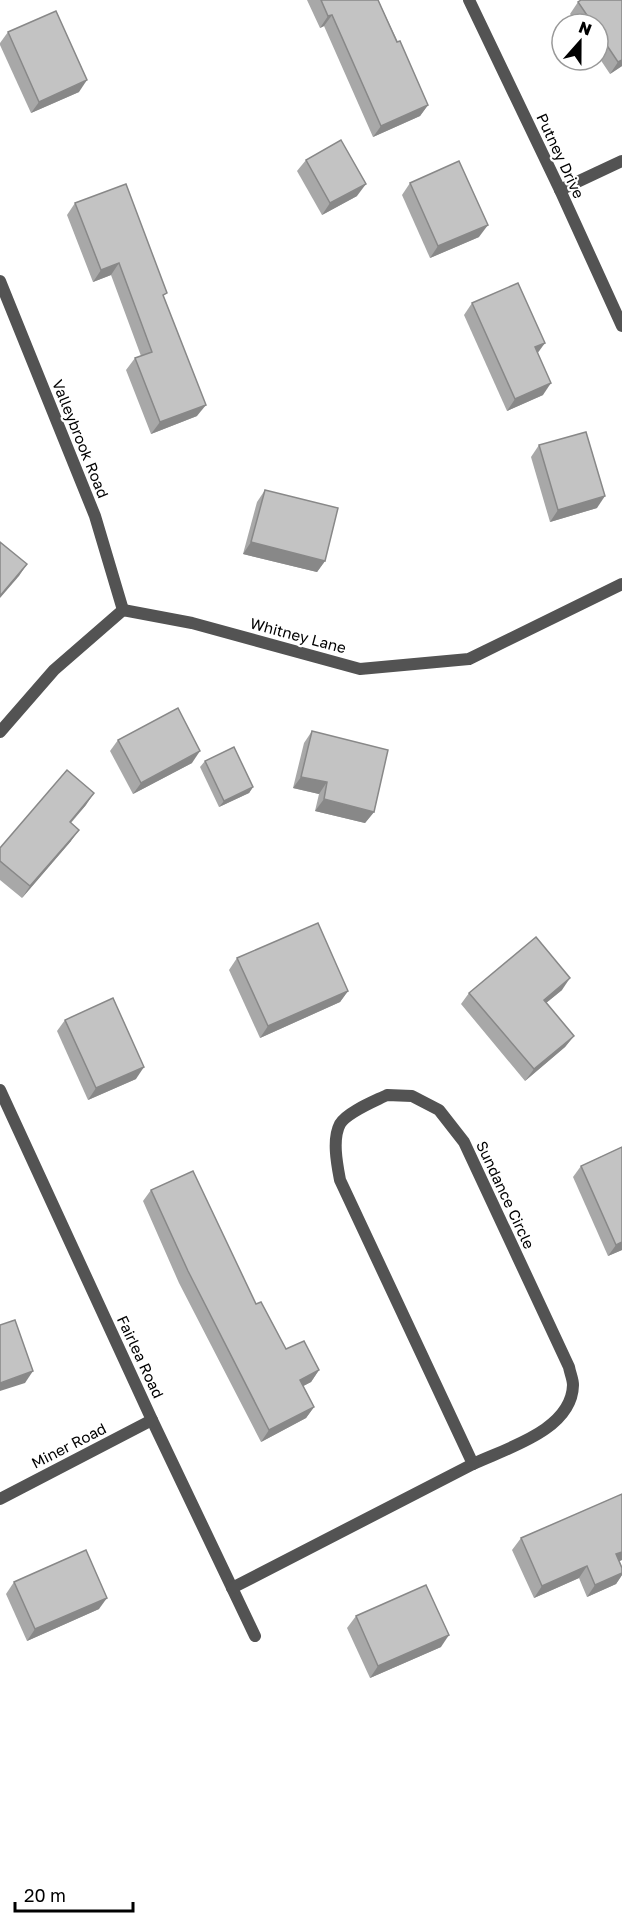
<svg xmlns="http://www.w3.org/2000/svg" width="622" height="1926" font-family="'Golos Text',sans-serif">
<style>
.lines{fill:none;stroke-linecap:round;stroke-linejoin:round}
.minor{stroke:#535353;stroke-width:12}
.wall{fill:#a8a8a8}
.shaded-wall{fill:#888}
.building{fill:#c3c3c3;stroke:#888;stroke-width:1.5}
.labels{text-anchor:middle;stroke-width:4.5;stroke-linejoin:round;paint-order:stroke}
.street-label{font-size:15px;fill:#000;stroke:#fff}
</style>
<rect width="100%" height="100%" fill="#fff"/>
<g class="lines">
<g class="minor">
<path d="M469 0 560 190 622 326"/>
<path d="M560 190 622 161"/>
<path d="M0 281 95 516 123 610"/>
<path d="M0 732 54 670 123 610 192 623 360 669 469 659 622 584"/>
<path d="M0 1090 152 1420 255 1636"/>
<path d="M387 1095 412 1096 439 1110 464 1142 569 1367C570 1373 573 1379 573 1385 572 1430 507 1448 473 1464L340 1180C337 1164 332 1139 340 1124 347 1112 375 1101 387 1095Z"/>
<path d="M0 1499 152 1420"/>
<path d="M232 1588 473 1464"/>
</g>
</g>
<g class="wall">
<path d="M307 0H378L428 105 420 116 373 137 324 26 320 28Z"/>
<path d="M622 0V66L610 74 598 56V24H577L570 14 578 2Z"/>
<path d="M8 32 79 92 31 113 0 45V43Z"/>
<path d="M306 160 357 196 322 215 297 171Z"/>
<path d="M410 183 479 237 430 258 402 195Z"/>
<path d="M75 203 164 298 197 416 151 434 126 370 135 358 141 356 111 275 93 282 67 215Z"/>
<path d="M472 303 538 353 543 395 507 411 464 315Z"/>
<path d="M539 445 597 508 550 522 531 457Z"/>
<path d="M265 490 325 561 317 572 243 554 257 502Z"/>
<path d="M312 731 374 812 365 823 315 811 319 794 293 788 304 743Z"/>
<path d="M118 740 192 763 133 794 110 751Z"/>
<path d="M205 761 253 787 249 793 219 807 200 767Z"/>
<path d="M86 805 71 823V841L22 898 0 880V848Z"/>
<path d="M237 958 348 991 340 1002 260 1038 229 970Z"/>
<path d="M562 990 546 1003 574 1036 565 1047 525 1081 461 1004 469 993Z"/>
<path d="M65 1020 136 1079 88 1100 57 1031Z"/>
<path d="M622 1147V1250L608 1256 573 1177 581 1166Z"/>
<path d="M151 1190 256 1304 286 1349 319 1370 311 1382 303 1386 314 1407 306 1418 261 1442 179 1283 143 1201Z"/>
<path d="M622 1494V1560L619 1561 622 1568V1575L616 1584 587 1597 579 1578 534 1598 512 1550 521 1538Z"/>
<path d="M14 1582 99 1609 27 1641 6 1594Z"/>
<path d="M356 1616 441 1647 370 1678 347 1628Z"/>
</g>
<g class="shaded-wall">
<path d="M332 15 324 26 320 28 328 16Z"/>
<path d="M622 60V66L610 74 618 62Z"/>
<path d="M87 80 79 92 31 113 39 102Z"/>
<path d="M428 105 420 116 373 137 381 126Z"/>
<path d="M366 184 357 196 322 215 330 203Z"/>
<path d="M488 225 479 237 430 258 438 246Z"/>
<path d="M119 263 111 275 93 282 101 270Z"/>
<path d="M545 343 537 354 535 347Z"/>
<path d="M551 383 543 395 507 411 515 399Z"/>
<path d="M206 405 197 416 151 434 160 422Z"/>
<path d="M605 496 597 508 550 522 558 510Z"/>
<path d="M251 542 325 561 317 572 243 554Z"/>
<path d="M27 564 19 576 0 598V596Z"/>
<path d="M200 751 192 763 133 794 141 783Z"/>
<path d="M301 777 327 782 319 794 293 788Z"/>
<path d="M253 787 249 793 219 807 224 801Z"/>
<path d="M94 793 86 805 61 833 70 822Z"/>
<path d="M324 799 374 812 365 823 315 811Z"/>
<path d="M79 830 71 841 22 898 30 886Z"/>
<path d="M570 978 562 990 535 1012 544 1000Z"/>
<path d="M348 991 340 1002 260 1038 268 1026Z"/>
<path d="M574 1036 565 1047 525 1081 534 1069Z"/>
<path d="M144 1067 136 1079 88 1100 96 1088Z"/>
<path d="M622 1242V1250L608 1256 616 1245Z"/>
<path d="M319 1370 311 1382 292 1392 300 1380Z"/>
<path d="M33 1371 25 1383 0 1391V1383Z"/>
<path d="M314 1407 306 1418 261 1442 269 1430Z"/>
<path d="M622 1552V1560L608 1566 616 1554Z"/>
<path d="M587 1566 579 1578 534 1598 542 1586Z"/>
<path d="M622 1573V1575L616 1584 587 1597 595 1585Z"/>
<path d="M107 1598 99 1609 27 1641 35 1629Z"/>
<path d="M449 1635 441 1647 370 1678 378 1666Z"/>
</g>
<g class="building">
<path d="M321 0H378L397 42 400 41 428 105 381 126 332 15 328 16Z"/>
<path d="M581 0H622V60L618 62 598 32V24H593L578 2Z"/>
<path d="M56 11 87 80 39 102 8 32Z"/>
<path d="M341 140 366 184 330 203 306 160Z"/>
<path d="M459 161 488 225 438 246 410 183Z"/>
<path d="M126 184 167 293 163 295 206 405 160 422 135 358 152 352 119 263 101 270 75 203Z"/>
<path d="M518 283 545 343 535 347 551 383 515 399 472 303Z"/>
<path d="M586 432 605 496 558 510 539 445Z"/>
<path d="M265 490 338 508 325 561 251 542Z"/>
<path d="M0 542 27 564 0 596Z"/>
<path d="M178 708 200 751 141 783 118 740Z"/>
<path d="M312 731 388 750 374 812 324 799 327 782 301 777Z"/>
<path d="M234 747 253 787 224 801 205 761Z"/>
<path d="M67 770 94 793 70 822 79 830 30 886 0 861V848Z"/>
<path d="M318 923 348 991 268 1026 237 958Z"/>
<path d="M536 937 570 978 544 1000 574 1036 534 1069 469 993Z"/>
<path d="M113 998 144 1067 96 1088 65 1020Z"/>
<path d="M622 1147V1242L616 1245 581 1166Z"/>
<path d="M193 1171 256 1304 261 1302 286 1349 304 1341 319 1370 300 1380 314 1407 269 1430 188 1271 151 1190Z"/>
<path d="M15 1320 33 1371 0 1383V1325Z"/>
<path d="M622 1494V1552L616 1554 622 1568V1573L595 1585 587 1566 542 1586 521 1538Z"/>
<path d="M86 1550 107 1598 35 1629 14 1582Z"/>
<path d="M426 1585 449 1635 378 1666 356 1616Z"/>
</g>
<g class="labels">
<g class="street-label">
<text transform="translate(560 156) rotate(65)" y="5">Putney Drive</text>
<text transform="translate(80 439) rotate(68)" y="5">Valleybrook Road</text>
<text transform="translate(298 636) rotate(15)" y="5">Whitney Lane</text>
<text transform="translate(505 1195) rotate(65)" y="5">Sundance Circle</text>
<text transform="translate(140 1357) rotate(65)" y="5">Fairlea Road</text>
<text transform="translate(69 1446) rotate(-27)" y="5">Miner Road</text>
</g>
</g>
<g transform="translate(580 42) rotate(21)"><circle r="28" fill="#ffffff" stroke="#999999" stroke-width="1.5"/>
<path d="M0-4.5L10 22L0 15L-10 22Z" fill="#000000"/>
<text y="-9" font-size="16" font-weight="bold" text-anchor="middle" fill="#000000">N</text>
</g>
<path d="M15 1902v9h118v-9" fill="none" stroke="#000000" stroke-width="3"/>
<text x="24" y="1902" font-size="18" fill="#000000" stroke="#ffffff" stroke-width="4.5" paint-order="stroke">20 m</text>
</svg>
